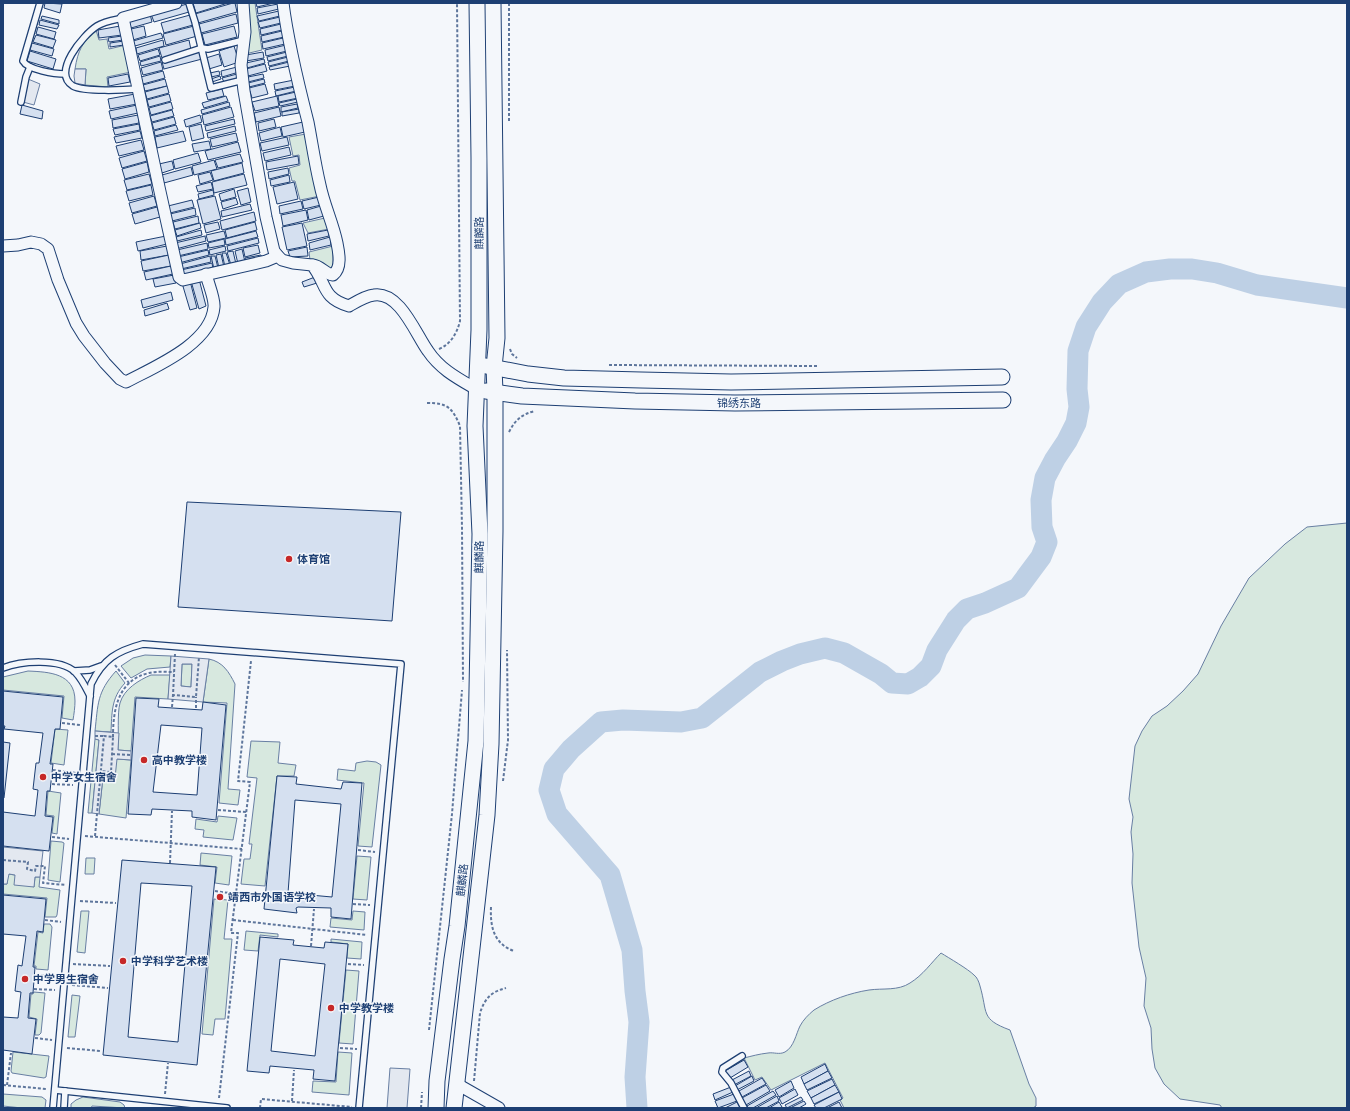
<svg xmlns="http://www.w3.org/2000/svg" width="1350" height="1111" font-family="Barlow,'Noto Sans SC',sans-serif">
<style>
.green{fill:#d7e8df;stroke:#687fa3}
.parking{fill:#e3e8f0;stroke:#687fa3;fill-rule:evenodd}
.lines{fill:none;stroke-linecap:round;stroke-linejoin:round}
.river{stroke:#bed0e5;stroke-width:21}
.building{fill:#d5e0f0;stroke:#1d3f73;fill-rule:evenodd}
.lane-casing{stroke:#1d3f73;stroke-width:8}
.street-casing{stroke:#1d3f73;stroke-width:13}
.secondary-casing{stroke:#1d3f73;stroke-width:17}
.path{stroke:#5e769c;stroke-width:2;stroke-dasharray:3 2;stroke-linecap:butt}
.lane{stroke:#f4f7fb;stroke-width:5.5}
.street{stroke:#f4f7fb;stroke-width:11}
.secondary{stroke:#f4f7fb;stroke-width:15}
.poi-dot{fill:#c62828;stroke:#f4f7fb;stroke-width:1.5}
.labels{text-anchor:middle;stroke-width:3;stroke-linejoin:round;paint-order:stroke}
.street-label{font-size:11px;fill:#1d3f73;stroke:#f4f7fb}
.poi-label{font-size:11px;font-weight:bold;fill:#1d3f73;stroke:#f4f7fb;text-anchor:start}
</style>
<rect width="100%" height="100%" fill="#f4f7fb"/>
<g class="green">
<path d="M248 3H255L262 50 245 54Z"/>
<path d="M96 30 99 40 107 39 109 49 126 45 131 72 107 77 108 87 85 85 86 69H75C78 50 82 43 96 30Z"/>
<path d="M306 134 320 196 300 200 295 181H292L289 168 300 165 299 155 293 156 289 137Z"/>
<path d="M325 218 329 229 308 233 303 223Z"/>
<path d="M333 246V265L330 269 310 260 309 252Z"/>
<path d="M1347 523V1108H1222L1220 1105 1180 1099 1164 1084 1155 1068 1152 1049 1151 1028 1144 1006 1146 978 1139 947 1132 883 1133 854 1131 832 1133 817 1129 799 1135 746 1142 731 1152 716 1167 706 1183 691 1198 674 1221 626 1249 578 1285 544 1307 527Z"/>
<path d="M145 655 171 656 170 667 147 669 131 678 121 666 133 658Z"/>
<path d="M209 659C223 662 229 672 235 684L228 789 240 790 238 805 219 803 227 703 203 702Z"/>
<path d="M182 664H192L191 687 181 686Z"/>
<path d="M28 671C49 672 75 673 75 701 75 707 74 714 73 720L62 718 64 696 3 690V677Z"/>
<path d="M116 671 125 683C111 698 112 713 111 732L95 731C98 704 97 692 116 671Z"/>
<path d="M151 675H170L168 699 135 697 131 751 118 750C119 738 117 713 120 703 124 689 139 680 151 675Z"/>
<path d="M55 729 68 730 64 765 51 763Z"/>
<path d="M95 739 99 740 92 813H88Z"/>
<path d="M251 741 280 742 278 763 296 765 294 776H277L265 886 241 884 244 859H250L252 844H249L257 778 247 777Z"/>
<path d="M117 759 131 760 126 818 99 814 103 777Z"/>
<path d="M367 761 376 762 381 765 372 847 358 846 364 783 337 780 338 769 355 771 356 763Z"/>
<path d="M48 791 61 793 57 834 52 833 54 816 46 815Z"/>
<path d="M218 816 237 818 233 840 203 837 204 830 195 829 196 819 217 822Z"/>
<path d="M51 841 62 842 64 843 60 882 48 880Z"/>
<path d="M201 853 232 856 229 885 215 883 217 867 200 865Z"/>
<path d="M357 856 371 857 367 900 353 899Z"/>
<path d="M86 858H95L94 874H85Z"/>
<path d="M8 874 15 875 34 887 35 877H40L39 887 60 890 57 915 56 917H45L47 898 3 894V884H7Z"/>
<path d="M214 899 228 900 224 939H232L225 1019H215L213 1035 202 1034Z"/>
<path d="M81 911H89L85 953 77 952Z"/>
<path d="M353 911 365 912 364 930 330 927 331 918 352 920Z"/>
<path d="M44 924H50L52 927 48 970 36 969V966H34L38 932 43 933Z"/>
<path d="M246 931 278 934V937L260 935 258 951 244 950Z"/>
<path d="M331 939 362 942 361 959 347 958 348 944 331 942Z"/>
<path d="M941 953C949 958 968 969 974 975 977 977 979 982 980 986 988 1013 980 1019 1010 1030L1029 1084 1036 1098V1106L1033 1108H844L840 1100 843 1098 825 1063 771 1090 762 1077 755 1080 744 1058C752 1056 759 1054 768 1053 774 1052 779 1055 785 1052 794 1047 796 1034 800 1026 803 1020 809 1014 814 1010 830 1000 850 993 869 990 883 988 898 991 910 983 923 975 931 963 941 953Z"/>
<path d="M346 970 359 971 353 1044 339 1043Z"/>
<path d="M34 992 45 993 41 1033 39 1035H35L37 1019 29 1017 31 994H33Z"/>
<path d="M72 995 80 996 75 1037H68Z"/>
<path d="M13 1052 49 1056 46 1077 44 1078 12 1073 11 1071Z"/>
<path d="M338 1052 352 1053 349 1095 312 1092 313 1081 336 1082Z"/>
<path d="M3 1094 42 1097 46 1100 45 1108H22L3 1106Z"/>
<path d="M83 1097 120 1102 124 1105 125 1108 92 1106 91 1108H71V1104L76 1100Z"/>
</g>
<g class="parking">
<path d="M75 69H86L85 85 75 83 74 76Z"/>
<path d="M28 79 40 84 34 105 23 102Z"/>
<path d="M171 656 209 659 203 702 168 699ZM182 664H192L191 687 181 686Z"/>
<path d="M95 731 119 733 118 750 131 751V760L117 759 115 778 103 777 99 814 92 813 99 740 95 739Z"/>
<path d="M3 847 43 851 40 877H35L34 887 14 885 15 875 9 874 7 884H3Z"/>
<path d="M390 1068 410 1069 407 1108H387Z"/>
</g>
<g class="lines">
<path class="river" d="M637 1108 635 1077 639 1022 635 991 632 950 610 875 557 814 549 790 554 769 571 749 601 722 623 720 681 722 702 718 760 672 782 661 800 654 825 648 844 653 881 674 892 683 908 684 920 677 931 666 937 650 956 620 967 609 985 603 1018 588 1041 557 1047 542 1042 527 1041 500 1045 478 1055 459 1067 441 1076 423 1079 407 1077 389 1078 351 1086 327 1102 302 1119 284 1146 272 1170 269H1192L1217 273 1257 285 1347 298"/>
</g>
<g class="building">
<path d="M45 3 62 4 60 13 44 8Z"/>
<path d="M193 3H228L196 13Z"/>
<path d="M233 3H235L237 12 198 23 195 14Z"/>
<path d="M256 3H274L257 7Z"/>
<path d="M187 4 189 12 154 22 151 14Z"/>
<path d="M278 4 279 9 258 14 257 8Z"/>
<path d="M279 11 280 16 259 21 257 16Z"/>
<path d="M150 14 152 22 131 28 129 20Z"/>
<path d="M236 14 238 23 201 33 199 24Z"/>
<path d="M190 15 193 25 164 33 161 23Z"/>
<path d="M42 16 59 20V24L41 19Z"/>
<path d="M280 17 281 23 260 28 258 22Z"/>
<path d="M40 20 59 25 57 29 39 25Z"/>
<path d="M281 24 282 30 261 35 260 29Z"/>
<path d="M120 26 122 35 99 38 98 30Z"/>
<path d="M144 26 146 36 133 40 131 29Z"/>
<path d="M194 26 197 36 166 45 163 34Z"/>
<path d="M234 26 237 37 205 45 202 34Z"/>
<path d="M38 27 56 32 54 39 36 34Z"/>
<path d="M282 31 284 37 262 42 261 36Z"/>
<path d="M161 33 163 38 135 46 133 41Z"/>
<path d="M36 35 56 40 53 48 33 42Z"/>
<path d="M122 36 123 40 109 42 108 38Z"/>
<path d="M283 38 285 44 263 49 262 43Z"/>
<path d="M163 40 164 46 137 54 136 48Z"/>
<path d="M189 40 191 50 162 58 159 48Z"/>
<path d="M124 41V45L110 47V43Z"/>
<path d="M32 43 54 49 52 56 30 50Z"/>
<path d="M286 45 287 51 266 56 265 50Z"/>
<path d="M234 46 239 62 224 67 219 51Z"/>
<path d="M158 49 160 55 140 61 138 55Z"/>
<path d="M30 51 56 59 53 69 27 61Z"/>
<path d="M200 52 202 59 164 69 162 62Z"/>
<path d="M263 52 264 58 246 61V55Z"/>
<path d="M287 52 288 56 268 61 267 57Z"/>
<path d="M219 54 222 65 209 69 206 58Z"/>
<path d="M160 56 161 61 141 66 140 62Z"/>
<path d="M288 57 289 61 269 66 268 62Z"/>
<path d="M264 59 265 63 247 68 246 63Z"/>
<path d="M161 62 163 70 143 75 141 68Z"/>
<path d="M289 62 290 66 270 70 269 67Z"/>
<path d="M265 64 267 71 248 76 246 69Z"/>
<path d="M237 67 239 72 222 77 221 71Z"/>
<path d="M163 71 165 78 143 84 141 77Z"/>
<path d="M219 71 220 75 211 77 210 73Z"/>
<path d="M128 74 130 82 109 86 108 78Z"/>
<path d="M237 74 238 79 224 82 222 78Z"/>
<path d="M263 74 264 78 248 82V77Z"/>
<path d="M220 76 221 79 212 82 211 79Z"/>
<path d="M165 79 167 86 145 91 143 85Z"/>
<path d="M264 79 265 83 249 87 248 83Z"/>
<path d="M294 80 295 86 275 90 274 84Z"/>
<path d="M265 84 268 94 252 98 249 88Z"/>
<path d="M167 86 169 93 147 99 145 92Z"/>
<path d="M295 87 296 91 276 96 275 91Z"/>
<path d="M222 89 224 96 208 100 206 93Z"/>
<path d="M296 92 298 98 279 102 278 96Z"/>
<path d="M135 94 137 104 110 109 108 99Z"/>
<path d="M169 94 171 101 149 107 147 100Z"/>
<path d="M226 96 228 101 204 108 202 103Z"/>
<path d="M277 96 279 106 255 111 252 102Z"/>
<path d="M297 99 298 102 280 106 279 103Z"/>
<path d="M171 102 173 109 151 115 149 108Z"/>
<path d="M229 102 230 106 202 114 201 110Z"/>
<path d="M297 104 298 108 281 112V107Z"/>
<path d="M22 105 43 111 42 119 20 114Z"/>
<path d="M137 105 138 113 111 119 109 111Z"/>
<path d="M231 107 234 117 204 125 202 115Z"/>
<path d="M279 107 281 116 256 122 254 113Z"/>
<path d="M299 109V113L282 116V112Z"/>
<path d="M172 110 174 116 152 122 150 116Z"/>
<path d="M138 115 139 123 113 128 112 120Z"/>
<path d="M200 115 202 122 186 127 184 120Z"/>
<path d="M174 117 176 124 154 130 152 123Z"/>
<path d="M234 119 235 124 206 131 205 126Z"/>
<path d="M274 119 276 127 259 131 258 123Z"/>
<path d="M303 122 305 132 283 137 281 127Z"/>
<path d="M139 124 140 130 115 135 113 129Z"/>
<path d="M201 124 204 138 192 141 189 127Z"/>
<path d="M176 125 178 130 155 136 154 131Z"/>
<path d="M235 126 236 131 208 138 207 133Z"/>
<path d="M280 127 282 136 261 141 259 133Z"/>
<path d="M140 131 142 138 116 143 114 137Z"/>
<path d="M183 131 186 141 157 148 155 137Z"/>
<path d="M236 133 238 141 212 147 210 139Z"/>
<path d="M287 137 289 145 262 151 260 143Z"/>
<path d="M141 140 144 150 119 156 116 146Z"/>
<path d="M209 141 211 149 194 152 192 144Z"/>
<path d="M238 142 241 152 208 160 205 151Z"/>
<path d="M289 147 291 155 265 161 263 153Z"/>
<path d="M144 151 147 161 122 168 119 158Z"/>
<path d="M198 153 201 162 175 169 173 160Z"/>
<path d="M240 154 243 162 218 168 215 160Z"/>
<path d="M298 156 299 164 267 170 266 162Z"/>
<path d="M214 160 217 169 194 175 192 166Z"/>
<path d="M172 161 174 169 162 173 159 164Z"/>
<path d="M147 162 149 172 125 179 122 169Z"/>
<path d="M242 163 244 173 214 181 211 171Z"/>
<path d="M191 167 193 175 164 183 162 175Z"/>
<path d="M288 168 289 174 269 179 268 172Z"/>
<path d="M210 172 213 180 200 184 198 175Z"/>
<path d="M149 174 152 184 127 190 124 180Z"/>
<path d="M244 174 247 185 214 193 212 182Z"/>
<path d="M289 175 290 182 271 186 270 180Z"/>
<path d="M211 182 213 189 198 192 196 186Z"/>
<path d="M294 182 298 199 277 204 273 187Z"/>
<path d="M151 185 153 195 129 201 126 191Z"/>
<path d="M248 188 251 202 241 205 237 191Z"/>
<path d="M234 189 236 197 221 201 219 194Z"/>
<path d="M213 190 214 195 199 199 198 194Z"/>
<path d="M154 196 157 206 132 213 129 203Z"/>
<path d="M215 196 221 219 203 224 197 200Z"/>
<path d="M319 197 321 205 304 209 302 201Z"/>
<path d="M236 198 238 204 223 209 221 202Z"/>
<path d="M192 200 194 207 170 213 168 206Z"/>
<path d="M301 201 303 209 280 214 279 206Z"/>
<path d="M250 204 252 210 222 217 221 211Z"/>
<path d="M321 206 324 216 309 220 307 210Z"/>
<path d="M157 207 160 217 135 224 132 214Z"/>
<path d="M195 208 196 215 172 221 170 214Z"/>
<path d="M306 210 308 220 283 226 281 215Z"/>
<path d="M254 212 256 221 222 230 220 221Z"/>
<path d="M198 216 199 223 175 229 173 222Z"/>
<path d="M218 222 220 229 206 233 204 225Z"/>
<path d="M255 222 257 230 227 238 225 230Z"/>
<path d="M200 223 201 228 177 236 175 230Z"/>
<path d="M302 223 307 246 287 250 282 227Z"/>
<path d="M201 230 202 235 177 241 176 237Z"/>
<path d="M328 230 329 236 308 241 307 234Z"/>
<path d="M224 231 226 238 208 242 206 235Z"/>
<path d="M256 231 258 237 226 245 225 239Z"/>
<path d="M166 236 167 244 138 251 136 242Z"/>
<path d="M205 236 206 241 176 249 175 243Z"/>
<path d="M330 237 331 245 310 250 309 243Z"/>
<path d="M258 238 259 243 228 251 227 246Z"/>
<path d="M224 239 225 245 209 248 208 243Z"/>
<path d="M207 243 208 249 178 256 177 250Z"/>
<path d="M258 245 260 253 245 257 243 248Z"/>
<path d="M167 246 169 255 141 260 140 251Z"/>
<path d="M225 246 226 251 210 255 209 250Z"/>
<path d="M307 247 308 256 290 257 288 251Z"/>
<path d="M242 249 245 262 238 264 235 251Z"/>
<path d="M208 250 209 255 179 263 178 257Z"/>
<path d="M233 251 236 264 231 265 227 252Z"/>
<path d="M222 253H226L230 265 225 267Z"/>
<path d="M221 254 224 267 219 268 216 255Z"/>
<path d="M169 255 171 266 143 271 141 261Z"/>
<path d="M261 255 262 258 246 262 245 258Z"/>
<path d="M210 256 211 262 181 269 180 264Z"/>
<path d="M211 256H215L218 268 214 269Z"/>
<path d="M212 263 213 269 183 276 181 270Z"/>
<path d="M171 266 173 274 146 280 144 272Z"/>
<path d="M174 275 176 283 155 287 153 279Z"/>
<path d="M315 277 317 283 304 287 302 282Z"/>
<path d="M199 279 206 306 199 309 191 281Z"/>
<path d="M190 281 197 308 190 310 182 283Z"/>
<path d="M171 292 173 300 143 308 141 300Z"/>
<path d="M167 303 169 309 145 316 144 310Z"/>
<path d="M187 502 401 512 392 621 178 607Z"/>
<path d="M3 691 63 697 60 729H55L50 764H53L50 791H47L45 816 53 817 49 851 3 846V812L35 816 38 790 33 789 36 763H39L43 733 4 729 5 726H3Z"/>
<path d="M136 698 159 699 158 707 202 710 203 702 226 705 216 820 192 817V811L152 809 151 815 128 814ZM161 725 202 728 197 795 153 792Z"/>
<path d="M3 742 10 743 4 798H3Z"/>
<path d="M277 776 297 777 296 784 341 789 343 782 362 783 351 919 331 917V908L298 907 296 908 297 913 264 909ZM295 800 341 804 332 897 288 893Z"/>
<path d="M122 860 216 867 197 1065 103 1055ZM141 883 192 886 178 1042 128 1037Z"/>
<path d="M3 895 46 899 43 932 37 931 33 967H35L33 993H30L28 1018 36 1019 32 1054 3 1050V1017L18 1018 21 992 15 991 18 965 22 966 26 936 3 934Z"/>
<path d="M260 937 294 940 293 945 324 948 325 942 348 944 335 1081 313 1079 314 1070 270 1066 269 1073 247 1071ZM280 959 325 964 315 1056 271 1051Z"/>
<path d="M744 1060 748 1067 730 1078 725 1071Z"/>
<path d="M825 1064 828 1071 804 1084 801 1077Z"/>
<path d="M749 1071 751 1076 734 1085 732 1080Z"/>
<path d="M828 1071 832 1078 807 1090 804 1084Z"/>
<path d="M752 1076 754 1081 737 1090 735 1086Z"/>
<path d="M762 1078 766 1084 742 1097 739 1091Z"/>
<path d="M832 1079 835 1085 811 1098 807 1091Z"/>
<path d="M791 1081 794 1088 779 1097 775 1090Z"/>
<path d="M766 1085 770 1091 746 1105 742 1098Z"/>
<path d="M835 1085 839 1092 814 1104 811 1098Z"/>
<path d="M731 1087 733 1092 715 1100 713 1094Z"/>
<path d="M795 1089 798 1095 782 1104 779 1098Z"/>
<path d="M773 1091 776 1095 753 1108H748L747 1106Z"/>
<path d="M839 1092 842 1099 824 1108H816L814 1105Z"/>
<path d="M734 1094 737 1101 718 1108 715 1101Z"/>
<path d="M777 1096 779 1101 766 1108H756Z"/>
<path d="M801 1097 803 1100 787 1108 785 1105Z"/>
<path d="M804 1101 806 1104 799 1108H790Z"/>
<path d="M737 1102 740 1108H725Z"/>
<path d="M779 1102 782 1107 780 1108H769Z"/>
<path d="M839 1102 842 1108H827Z"/>
</g>
<g class="lines">
<defs>
<g id="lane">
<path d="M40 3 23 61C28 70 55 74 65 74"/>
<path d="M189 3 195 22 211 88 243 80"/>
<path d="M123 18C114 20 105 21 97 26 83 35 51 73 73 86 84 92 125 90 138 89"/>
<path d="M165 60 202 48 208 49 244 40"/>
<path d="M21 102 26 77 30 67"/>
<path d="M3 668C21 661 60 658 75 672 82 679 86 688 90 696"/>
<path d="M74 671 90 670 101 666"/>
<path d="M742 1056 723 1068 722 1072 731 1083 744 1108"/>
<path d="M55 1090 227 1108"/>
<path d="M53 1108 91 684C103 659 117 651 143 644L401 664 359 1108"/>
<path d="M64 1108 65 1091"/>
</g>
<g id="street">
<path d="M176 3 123 18 159 187 179 277 183 280 266 261 278 256"/>
<path d="M243 3 245 32 241 65 244 91 266 217 274 251 278 256 282 260 293 263 312 265C327 283 321 298 349 306 356 302 365 296 374 295 400 291 416 335 428 351 440 369 457 378 476 389"/>
<path d="M283 3C288 43 298 83 308 122 312 143 315 164 320 185 324 205 333 223 337 243 339 253 342 268 333 275 325 274 321 266 313 265"/>
<path d="M3 246 18 245 31 242 41 244 48 249 58 280 76 323 84 336 105 363 120 379 126 382C154 367 211 344 214 307 215 299 208 283 206 274"/>
<path d="M457 1084 499 1108"/>
</g>
<g id="secondary">
<path d="M486 366 528 374 564 378 641 380 731 382 1002 377"/>
<path d="M486 391 522 396 635 401 735 403 1003 400"/>
<path d="M436 1108 437 1081 452 959 457 926 476 741 480 534 475 426 479 330V158L477 3"/>
<path d="M454 1108 487 815 491 744 495 531V392L494 367 497 338 493 3"/>
</g>
</defs>
<use href="#lane" class="lane-casing"/>
<use href="#street" class="street-casing"/>
<use href="#secondary" class="secondary-casing"/>
<g class="path">
<path d="M509 121V3"/>
<path d="M439 349C451 344 457 333 460 321L457 3"/>
<path d="M510 349 512 354 517 358"/>
<path d="M609 365 819 366"/>
<path d="M427 403C447 403 452 407 460 426L462 528 463 682"/>
<path d="M509 432C515 420 522 414 535 411"/>
<path d="M175 654 173 695 196 697 199 657"/>
<path d="M115 665 129 683"/>
<path d="M172 707 173 695"/>
<path d="M196 708V697"/>
<path d="M62 723 80 725"/>
<path d="M95 736H104"/>
<path d="M113 737C113 709 118 680 149 673 157 671 166 672 174 672"/>
<path d="M112 754 131 755"/>
<path d="M53 770 76 773"/>
<path d="M503 781 508 740 507 650"/>
<path d="M52 784 73 785"/>
<path d="M218 810 246 812"/>
<path d="M85 836 242 849"/>
<path d="M95 836 104 736 113 737 111 772 101 771"/>
<path d="M52 837 69 839"/>
<path d="M358 850 375 852"/>
<path d="M3 860 28 862 27 869 35 871 36 866H45L43 883 66 885"/>
<path d="M170 863 172 811"/>
<path d="M215 891 236 894"/>
<path d="M80 901 116 903"/>
<path d="M353 904 370 905"/>
<path d="M491 907C490 927 494 944 514 951"/>
<path d="M45 920 61 922"/>
<path d="M233 920 367 935"/>
<path d="M311 946 314 909"/>
<path d="M73 964 110 966"/>
<path d="M348 964 364 965"/>
<path d="M36 975 56 976"/>
<path d="M72 985 108 988"/>
<path d="M34 989 55 990"/>
<path d="M429 1030 452 814 462 690"/>
<path d="M35 1038 52 1040"/>
<path d="M67 1048 101 1051"/>
<path d="M340 1048 357 1049"/>
<path d="M474 1081 480 1013C485 998 491 992 506 988"/>
<path d="M3 1085 46 1089"/>
<path d="M7 1085 11 1053"/>
<path d="M165 1094 168 1063"/>
<path d="M219 1098 238 933H231L250 782 238 781 251 661"/>
<path d="M292 1101 294 1070"/>
<path d="M260 1108 261 1099 352 1107"/>
<path d="M421 1108 422 1092"/>
</g>
<use href="#lane" class="lane"/>
<use href="#street" class="street"/>
<use href="#secondary" class="secondary"/>
</g>
<g class="poi-dot">
<circle cx="289" cy="559" r="4"/>
<circle cx="144" cy="760" r="4"/>
<circle cx="43" cy="777" r="4"/>
<circle cx="220" cy="897" r="4"/>
<circle cx="123" cy="961" r="4"/>
<circle cx="25" cy="979" r="4"/>
<circle cx="331" cy="1008" r="4"/>
</g>
<g class="labels">
<g class="street-label">
<text transform="translate(479 233) rotate(-90)" y="4">麒麟路</text>
<text x="739" y="407">锦绣东路</text>
<text transform="translate(479 557) rotate(-89)" y="4">麒麟路</text>
<text transform="translate(462 880) rotate(-84)" y="4">麒麟路</text>
</g>
<g class="poi-label">
<text x="297" y="563">体育馆</text>
<text x="152" y="764">高中教学楼</text>
<text x="51" y="781">中学女生宿舍</text>
<text x="228" y="901">靖西市外国语学校</text>
<text x="131" y="965">中学科学艺术楼</text>
<text x="33" y="983">中学男生宿舍</text>
<text x="339" y="1012">中学教学楼</text>
</g>
</g>
<rect width="1350" height="1111" fill="none" stroke="#1d3f73" stroke-width="8"/>
</svg>
